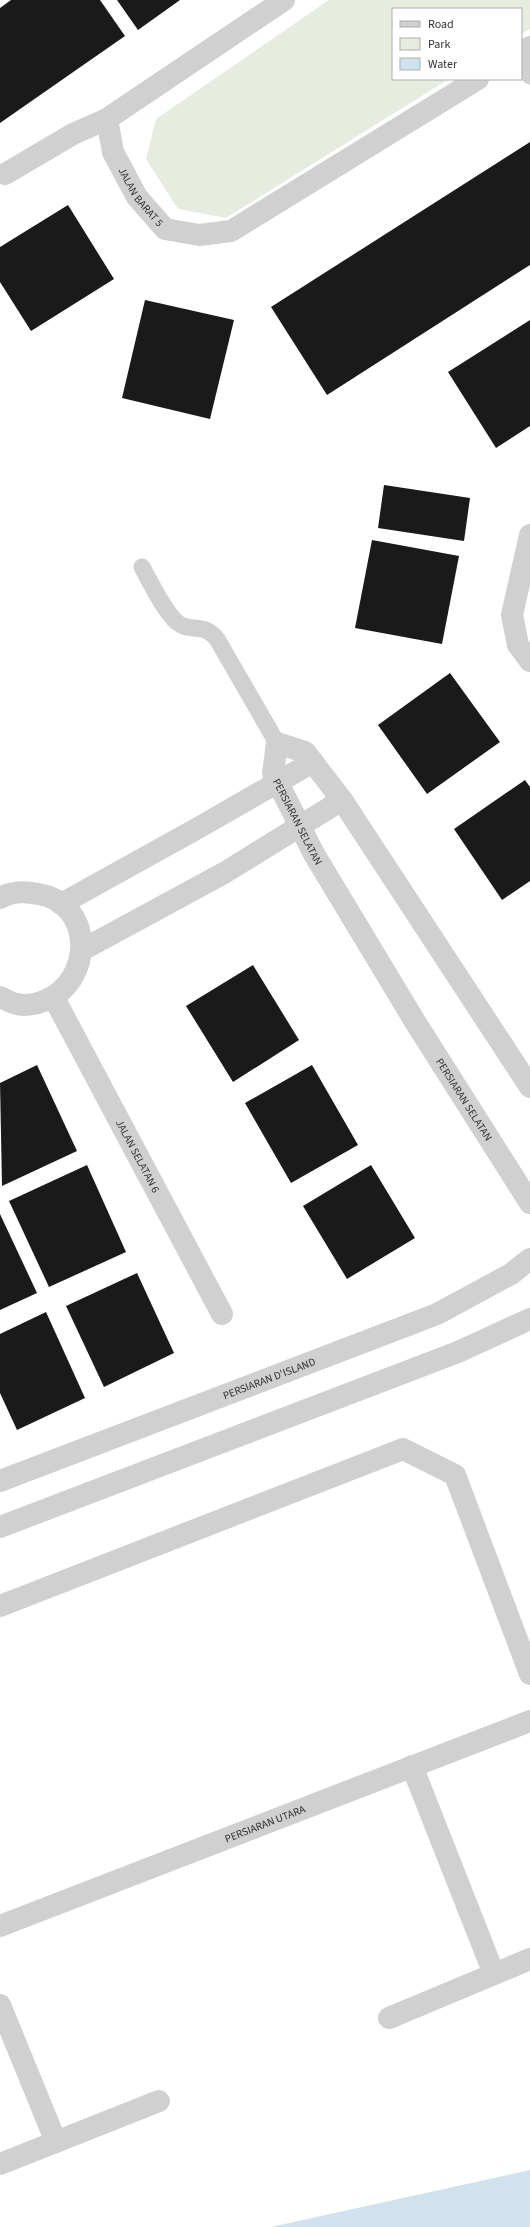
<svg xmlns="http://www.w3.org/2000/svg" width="530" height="2227" font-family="'Source Sans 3',sans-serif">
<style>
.green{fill:#e6ecdf}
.water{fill:#cfe2ee}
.building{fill:#1a1a1a}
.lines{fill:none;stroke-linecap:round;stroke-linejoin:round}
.service{stroke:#d0d0d0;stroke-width:17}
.minor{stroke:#d0d0d0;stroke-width:22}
.tertiary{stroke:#d0d0d0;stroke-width:22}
.labels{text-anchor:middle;stroke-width:4;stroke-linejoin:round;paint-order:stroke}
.street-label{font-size:11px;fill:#333;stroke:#fff}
</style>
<rect width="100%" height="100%" fill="#fff"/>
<path class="green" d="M329 0H530V29L521 34V9H393V79H449L226 218 178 209 146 159 156 119Z"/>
<path class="water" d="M530 2170V2227H271Z"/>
<g class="building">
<path d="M11 0H100L125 36 0 123V8Z"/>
<path d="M117 0H180L138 30Z"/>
<path d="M530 142V265L327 395 271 307Z"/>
<path d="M68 205 114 279 31 331 0 282V247Z"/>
<path d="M145 300 234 320 210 419 122 398Z"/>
<path d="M530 320V426L496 448 448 372Z"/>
<path d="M384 485 470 498 464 541 378 528Z"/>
<path d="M372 540 459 556 442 644 355 628Z"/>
<path d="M450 673 500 742 427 794 378 725Z"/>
<path d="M525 780 530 787V881L502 900 454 829Z"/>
<path d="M253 965 299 1040 233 1082 186 1006Z"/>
<path d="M37 1065 77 1151 2 1186 0 1083Z"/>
<path d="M312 1065 358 1145 291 1183 245 1103Z"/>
<path d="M87 1165 126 1252 49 1287 9 1201Z"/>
<path d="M371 1165 415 1238 347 1279 303 1206Z"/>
<path d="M0 1214 37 1293 0 1310Z"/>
<path d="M137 1273 174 1353 104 1387 66 1306Z"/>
<path d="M46 1312 85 1398 17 1430 0 1393V1334Z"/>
</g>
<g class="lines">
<g class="service">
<path d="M521 62 530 76"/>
<path d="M142 567C150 581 167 618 181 625 197 632 203 623 217 639L277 743"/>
</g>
<g class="minor">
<path id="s1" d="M284 0 107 119 113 152 137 197 165 229 199 235 231 231 478 79"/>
<path d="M521 53 530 47"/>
<path d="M5 174 73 134 107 119"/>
<path d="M530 535 512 615 518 645 530 661"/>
<path d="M0 898C12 891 25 891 38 894 95 903 94 982 44 1001 36 1004 25 1006 17 1004 11 1003 5 999 0 997"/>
<path d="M61 904 198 828 313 762"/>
<path d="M82 950 224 873 342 800"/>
<path id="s2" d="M54 998 222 1314"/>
<path id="s3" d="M530 1087 342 800 305 752 277 743 273 773 314 854 414 1020 530 1203"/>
<path d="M0 1606 403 1449 455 1475 530 1674"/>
<path d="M412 1766 494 1974"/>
<path id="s4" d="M0 1926 530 1721"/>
<path d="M0 2005 56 2142"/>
<path d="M389 2018 530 1959"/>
<path d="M0 2164 159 2101"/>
</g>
<g class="tertiary">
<path id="s5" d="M0 1481 437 1314 511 1274 530 1259"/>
<path d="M0 1527 458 1352 530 1319"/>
</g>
</g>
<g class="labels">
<g class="street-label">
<text dy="4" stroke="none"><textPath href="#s1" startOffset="300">JALAN BARAT 5</textPath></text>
<text dy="4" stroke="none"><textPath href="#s3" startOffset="518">PERSIARAN SELATAN</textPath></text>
<text dy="4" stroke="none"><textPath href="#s3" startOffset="842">PERSIARAN SELATAN</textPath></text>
<text dy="4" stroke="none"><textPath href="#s2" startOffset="179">JALAN SELATAN 6</textPath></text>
<text dy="4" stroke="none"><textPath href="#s5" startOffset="288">PERSIARAN D'ISLAND</textPath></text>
<text dy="4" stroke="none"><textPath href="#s4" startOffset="284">PERSIARAN UTARA</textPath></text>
</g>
</g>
<rect x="392" y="8" width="130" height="72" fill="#ffffff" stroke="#adadad"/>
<rect x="400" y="21" width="20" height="6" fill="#d0d0d0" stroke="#adadad"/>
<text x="428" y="28" font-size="12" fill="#333333">Road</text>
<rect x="400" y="38" width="20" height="12" fill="#e6ecdf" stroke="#adadad"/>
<text x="428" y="48" font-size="12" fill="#333333">Park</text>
<rect x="400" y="58" width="20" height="12" fill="#cfe2ee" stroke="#adadad"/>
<text x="428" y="68" font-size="12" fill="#333333">Water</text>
</svg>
